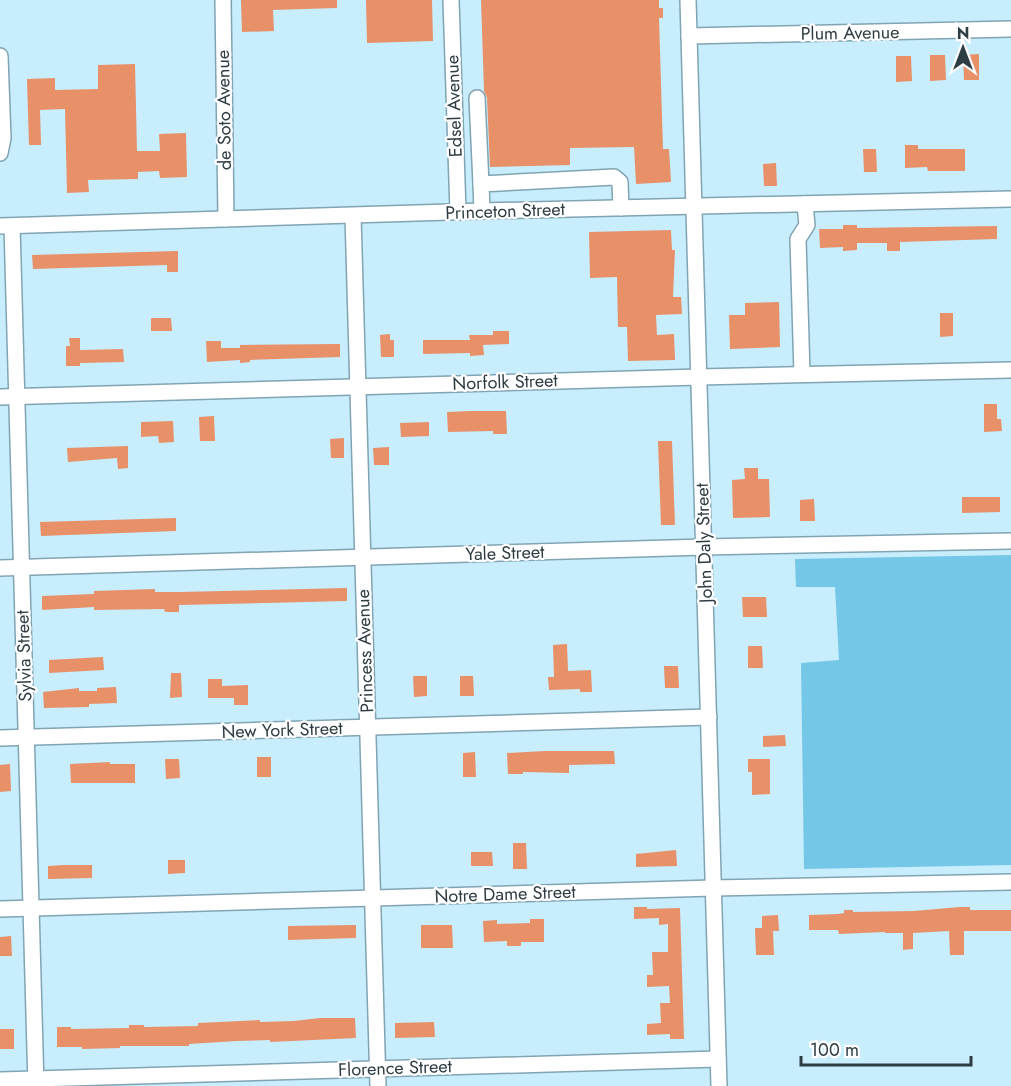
<svg xmlns="http://www.w3.org/2000/svg" width="1011" height="1086" font-family="Jost,sans-serif">
<style>
.green{fill:#75c7e7}
.building{fill:#e89068}
.lines{fill:none;stroke-linecap:round;stroke-linejoin:round}
.minor-casing{stroke:#81a4b3;stroke-width:18}
.minor{stroke:#fff;stroke-width:15}
.labels{text-anchor:middle;stroke-width:4.5;stroke-linejoin:round;paint-order:stroke}
.street-label{font-size:18px;fill:#2e3d43;stroke:#fff}
</style>
<rect width="100%" height="100%" fill="#c8edfd"/>
<path class="green" d="M1011 555V865L804 869 801 663 839 660 835 587H796L795 559Z"/>
<g class="building">
<path d="M241 0H337V8L273 10 274 31 242 32Z"/>
<path d="M366 0H432L433 41 367 43Z"/>
<path d="M481 0H659V8H663V18H659L663 149H669L671 182 636 184 634 147 570 148V165L490 167 487 98 484 91Z"/>
<path d="M979 54V80H964L963 55Z"/>
<path d="M930 55H945L946 80 930 81Z"/>
<path d="M896 56H911L912 81 896 82Z"/>
<path d="M135 64 137 151H160L159 134 186 133 187 177 160 178 159 171 138 172V179L88 180 89 192 67 193 65 109 40 110 41 145H29L27 79 55 78V90L98 89V65Z"/>
<path d="M905 145H918V149H965V171H928L927 167 905 168Z"/>
<path d="M863 149H876L877 172H864Z"/>
<path d="M776 163 777 186H764L763 164Z"/>
<path d="M843 225H857V228L997 226V239L900 242V251H887V243H857V250L843 251V247L820 248 819 229H843Z"/>
<path d="M671 230 672 250H675L673 297H681L682 314 656 315 657 335 674 334 675 360 628 361 627 327H618L617 277 590 278 589 232Z"/>
<path d="M178 251V272H167V265L33 269 32 255Z"/>
<path d="M779 302 780 347 730 349 729 315H745V303Z"/>
<path d="M940 313H953V336L940 337Z"/>
<path d="M151 318H171L172 331H151Z"/>
<path d="M493 331H509V344L483 345 484 355 470 356V353L423 354V340H470L469 335H493Z"/>
<path d="M390 334V340H394V357H381L380 335Z"/>
<path d="M69 338H80V350L123 349 124 362 80 363V366H66V346H70Z"/>
<path d="M206 341H221V348H240V345L340 344V357L250 360V362L240 363V360L207 362Z"/>
<path d="M984 404H997V419H1001L1002 431 984 432Z"/>
<path d="M470 411H506L507 434H493V431L448 432 447 412Z"/>
<path d="M214 416 215 441H200L199 417Z"/>
<path d="M173 421 174 442 159 443 158 436 141 437V422Z"/>
<path d="M429 422V436L401 437 400 423Z"/>
<path d="M344 438V458H331L330 439Z"/>
<path d="M658 441H672L675 525H661Z"/>
<path d="M128 446V468L118 469 117 458 68 462 67 448Z"/>
<path d="M389 447V465H374L373 448Z"/>
<path d="M744 468H758V479H769L770 517 733 518 732 480 745 479Z"/>
<path d="M962 497H1000V512L962 513Z"/>
<path d="M814 499 815 521H800V500Z"/>
<path d="M176 518V531L41 536 40 522Z"/>
<path d="M347 588V601L179 605V612H165L164 609 94 610V607L42 610V596L94 594V591L155 589V592H179Z"/>
<path d="M742 597H766L767 617H743Z"/>
<path d="M567 644 568 671 591 670 592 692H580V689L549 690 548 677H554L553 645Z"/>
<path d="M748 646H762L763 668H748Z"/>
<path d="M103 657 104 670 49 673V660Z"/>
<path d="M664 666H678L679 688H665Z"/>
<path d="M171 673H181L182 697 170 698Z"/>
<path d="M413 676H427V696L414 697Z"/>
<path d="M460 676H473L474 696H460Z"/>
<path d="M208 679H222V686L248 685V705H234V698H208Z"/>
<path d="M116 687 117 703 89 704V707L44 708 43 692 79 688V691H97V688Z"/>
<path d="M785 735 786 746 763 747V736Z"/>
<path d="M545 751H614L615 764 569 765V773L523 772V774H508L507 753Z"/>
<path d="M475 752 476 777H463V753Z"/>
<rect x="257" y="757" width="14" height="20"/>
<path d="M165 759H179L180 778 166 779Z"/>
<path d="M748 759H770V794L752 795V772H748Z"/>
<path d="M110 762V764H135V783H71L70 764Z"/>
<path d="M10 764 11 791 0 792V765Z"/>
<path d="M513 843H526L527 869H513Z"/>
<path d="M676 850 677 866 636 867V854Z"/>
<path d="M471 852H492L493 866H471Z"/>
<path d="M168 860H185V873L168 874Z"/>
<path d="M64 865H92V878L48 879V866Z"/>
<path d="M634 907H647V909L680 908 684 1039H670V1034L647 1035V1024L661 1023 660 1003H670L669 986 647 987V975H653L652 952H668V924L659 925V918L634 919Z"/>
<path d="M960 907H970V910H1011V931H964V955H950L949 931 913 933V949L903 950V933H885V932L839 934 838 930H809V915L838 914 844 913V910H853V912L914 911Z"/>
<path d="M778 915 779 931H773L774 955H756L755 928H762V916Z"/>
<path d="M530 919H544V942H521V946H507V941L484 942 483 921 497 920V924L530 923Z"/>
<path d="M356 925V938L288 940V926Z"/>
<path d="M421 925H452L453 948H421Z"/>
<path d="M11 936 12 956H0V937Z"/>
<path d="M320 1018H355L356 1038 270 1042V1040L237 1041 189 1044V1046H120V1048L82 1049V1047H57V1027H71V1029L129 1028V1025H144V1027L198 1026V1023L260 1020V1022L294 1021Z"/>
<path d="M434 1022 435 1037 395 1038V1023Z"/>
<rect x="0" y="1029" width="14" height="20"/>
</g>
<g class="lines">
<defs>
<g id="minor">
<path d="M223 0 226 219"/>
<path d="M451 0 458 212"/>
<path d="M688 0 719 1086"/>
<path d="M689 36 1011 29"/>
<path d="M0 56 3 138 0 153"/>
<path d="M477 98 481 184"/>
<path d="M482 211 481 184 614 177 620 182 621 208"/>
<path d="M353 216 378 1086"/>
<path d="M0 226 482 211 1011 199"/>
<path d="M12 226 36 1086"/>
<path d="M802 374 798 239 807 225 805 204"/>
<path d="M0 397 699 377 1011 370"/>
<path d="M0 568 704 547 1011 541"/>
<path d="M0 738 709 717"/>
<path d="M0 909 713 888 1011 882"/>
<path d="M0 1080 718 1059"/>
</g>
</defs>
<use href="#minor" class="minor-casing"/>
<use href="#minor" class="minor"/>
</g>
<g class="labels">
<g class="street-label">
<text transform="translate(850 33) rotate(-1)" y="6">Plum Avenue</text>
<text transform="translate(454 106) rotate(-92)" y="6">Edsel Avenue</text>
<text transform="translate(224 110) rotate(-91)" y="6">de Soto Avenue</text>
<text transform="translate(505 211) rotate(-2)" y="6">Princeton Street</text>
<text transform="translate(505 382) rotate(-2)" y="6">Norfolk Street</text>
<text transform="translate(704 543) rotate(-92)" y="6">John Daly Street</text>
<text transform="translate(505 553) rotate(-2)" y="6">Yale Street</text>
<text transform="translate(365 651) rotate(-92)" y="6">Princess Avenue</text>
<text transform="translate(24 656) rotate(-92)" y="6">Sylvia Street</text>
<text transform="translate(282 730) rotate(-2)" y="6">New York Street</text>
<text transform="translate(505 894) rotate(-2)" y="6">Notre Dame Street</text>
<text transform="translate(395 1068) rotate(-2)" y="6">Florence Street</text>
</g>
</g>
<g transform="translate(963 48)" stroke="#ffffff" stroke-width="4.5" paint-order="stroke">
<path d="M0-4.5L10 22L0 15L-10 22Z" fill="#2e3d43"/>
<text y="-9" font-size="16" font-weight="bold" text-anchor="middle" fill="#2e3d43">N</text>
</g>
<path d="M801 1056v9h170v-9" fill="none" stroke="#2e3d43" stroke-width="3"/>
<text x="810" y="1056" font-size="18" fill="#2e3d43" stroke="#ffffff" stroke-width="4.5" paint-order="stroke">100 m</text>
</svg>
